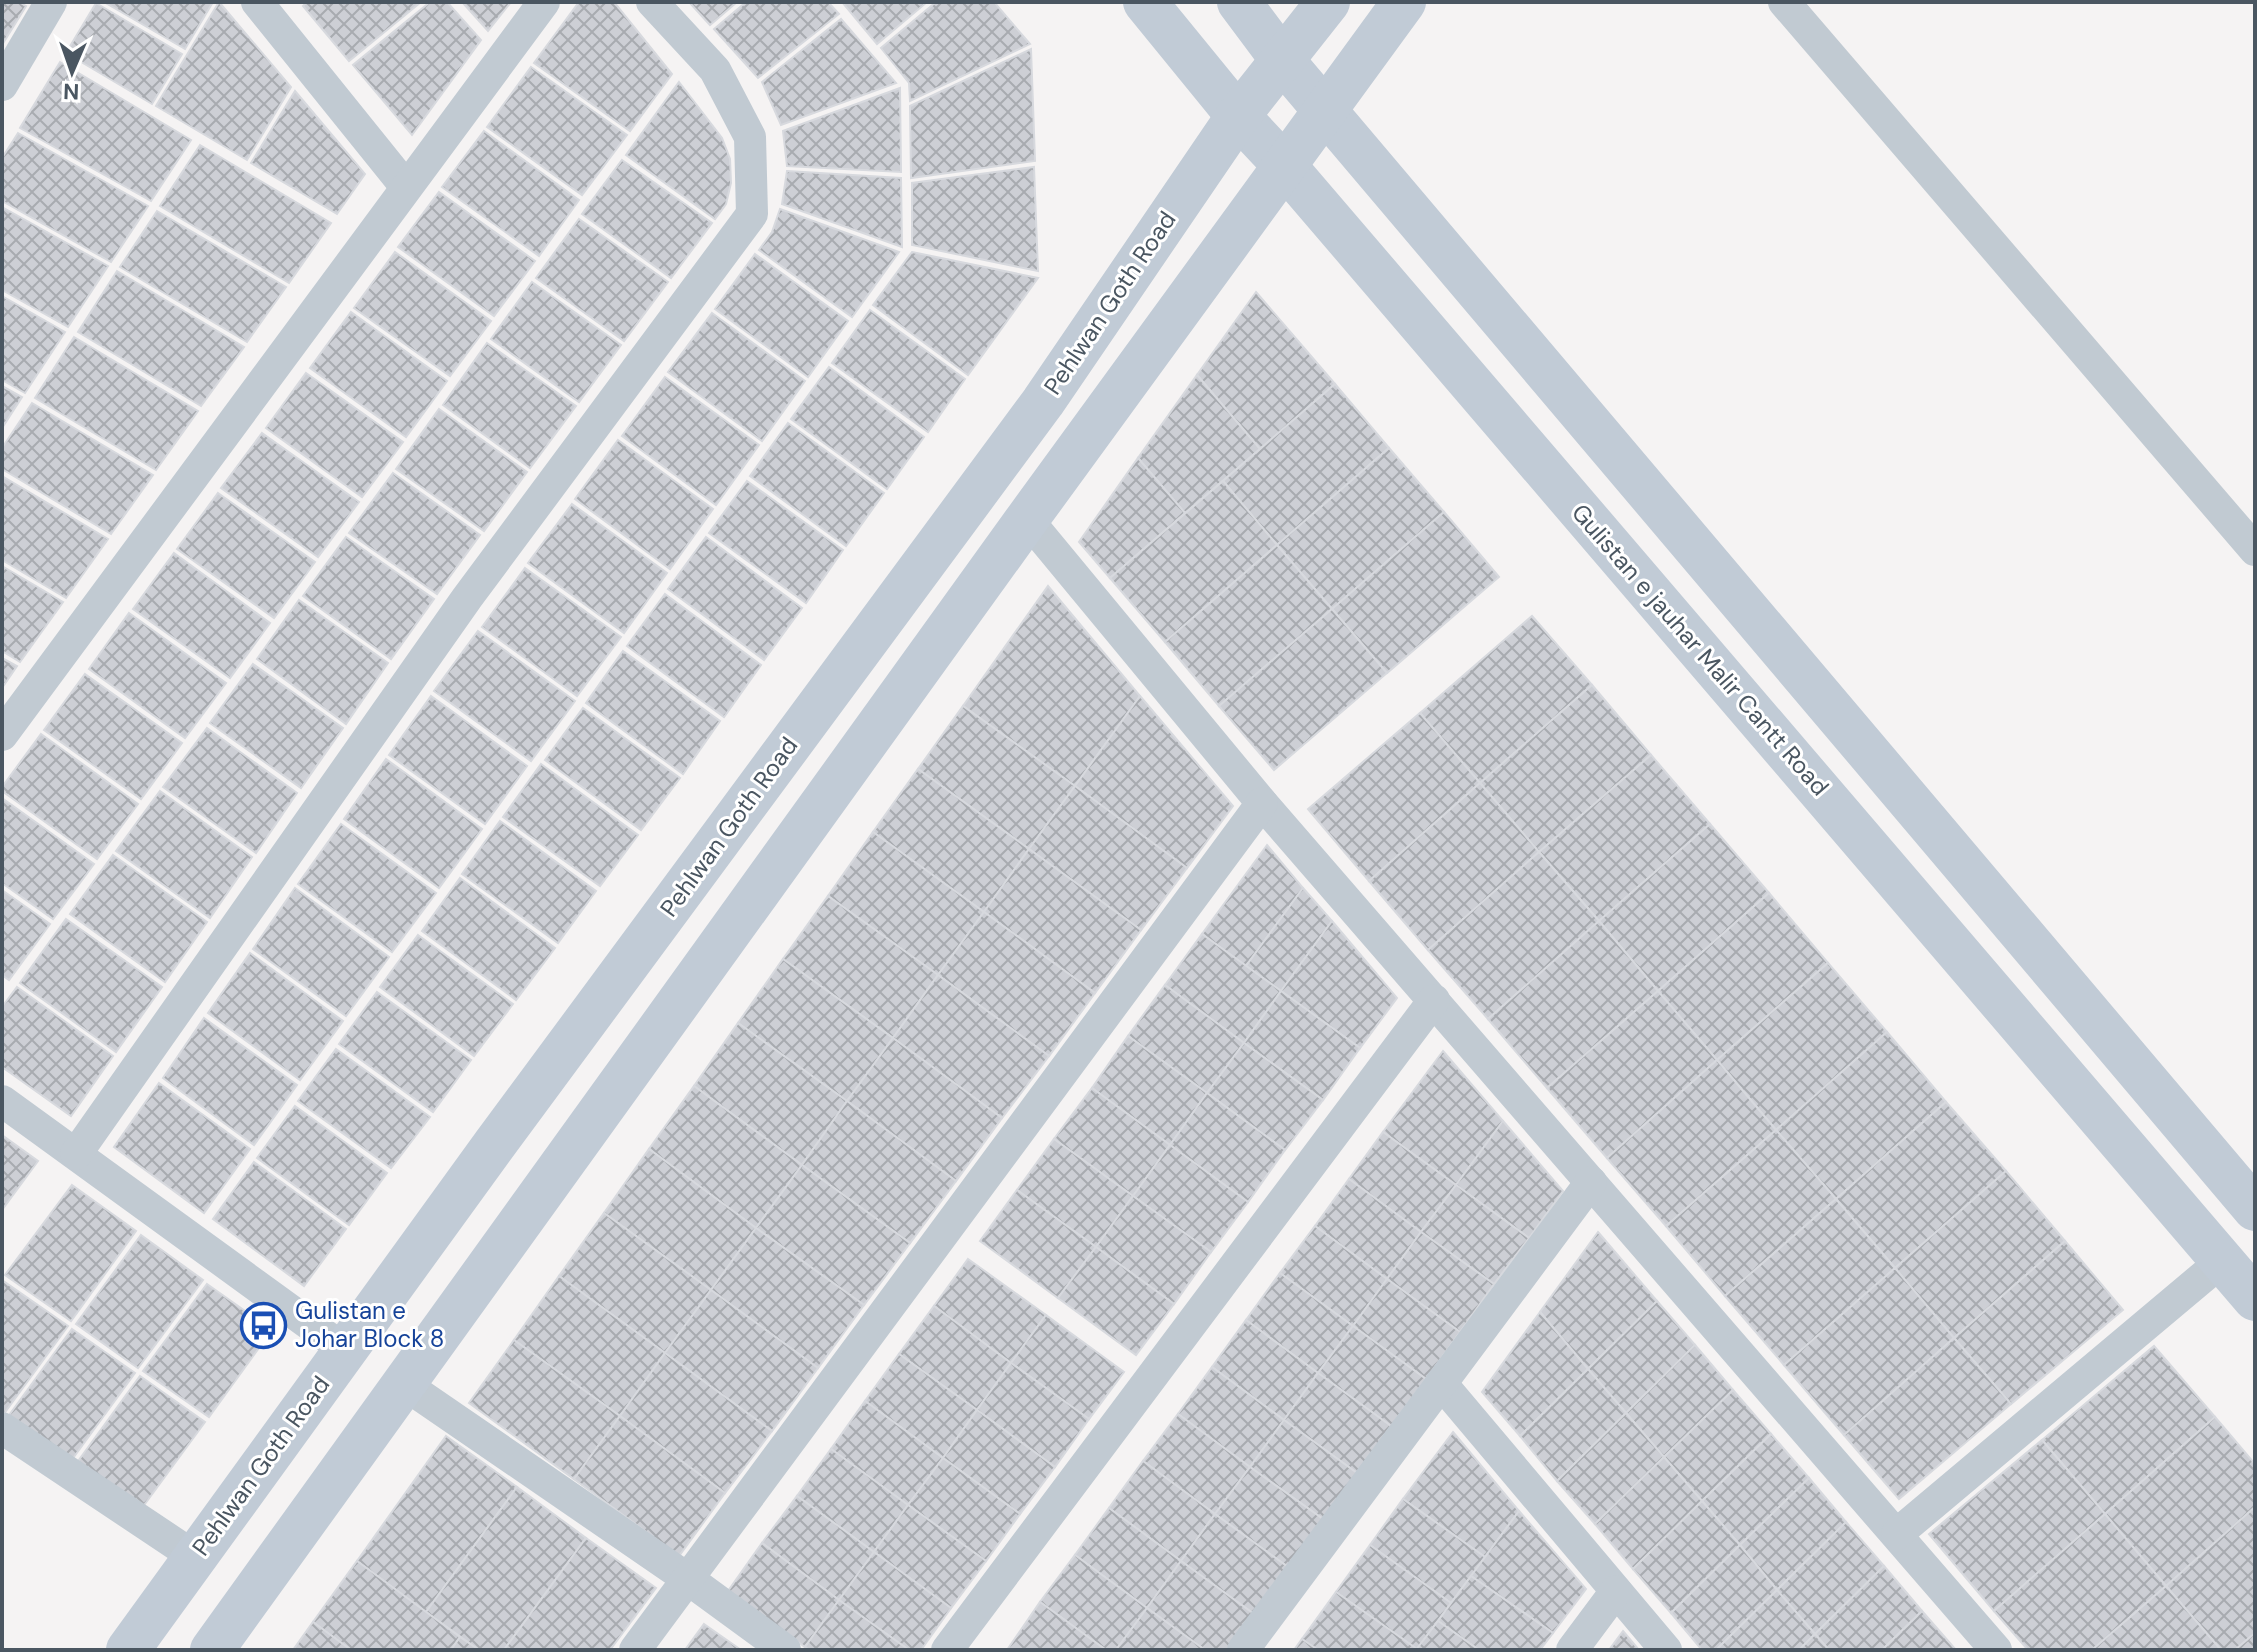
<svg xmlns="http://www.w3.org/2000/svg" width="2257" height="1652" font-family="'DM Sans',sans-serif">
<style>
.building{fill:url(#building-cross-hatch);stroke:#d7d9de;stroke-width:2}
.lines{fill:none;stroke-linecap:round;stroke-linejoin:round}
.minor{stroke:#c1cad2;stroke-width:32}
.secondary{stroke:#c1cbd6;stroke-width:44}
.labels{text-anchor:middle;stroke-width:6;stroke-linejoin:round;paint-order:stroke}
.street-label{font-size:24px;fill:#4a5661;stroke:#fff}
.transit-label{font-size:24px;fill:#164399;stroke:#fff;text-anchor:start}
</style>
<defs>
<pattern id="building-cross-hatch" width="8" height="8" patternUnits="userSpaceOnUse" patternTransform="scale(2)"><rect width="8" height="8" fill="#cdcfd5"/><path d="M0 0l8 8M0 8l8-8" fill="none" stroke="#a8abb0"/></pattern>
</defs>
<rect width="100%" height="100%" fill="#f5f3f3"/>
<g class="building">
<path d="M2 2H19L26 6 2 45Z"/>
<path d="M104 2H213L185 49Z"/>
<path d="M219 2 291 87 247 160 156 106Z"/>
<path d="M307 2H421L349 61 303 6Z"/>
<path d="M430 2H447L481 40 412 135 353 65Z"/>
<path d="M462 2H511L488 31Z"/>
<path d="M579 2H614L672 74 630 131 534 63Z"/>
<path d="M689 2H737L710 25Z"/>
<path d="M746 2H828L839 14 758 78 714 29Z"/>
<path d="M842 2H927L877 44Z"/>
<path d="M936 2H994L1030 44 910 101 909 83 881 48Z"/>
<path d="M96 3 182 54 152 104 66 53Z"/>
<path d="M841 19 896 83 781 125 762 82Z"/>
<path d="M1031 49 1035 161 911 178 910 106Z"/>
<path d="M60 62 191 140 151 201 20 128Z"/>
<path d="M531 67 627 135 582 195 487 127Z"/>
<path d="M679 82 722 138 730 159 731 183 726 204 715 219 626 155Z"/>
<path d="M900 88 901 172 787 166 783 131Z"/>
<path d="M295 91 365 174 337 214 251 163Z"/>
<path d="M484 131 579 200 539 256 442 187Z"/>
<path d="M18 133 148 206 111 262 2 201V158Z"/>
<path d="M200 145 331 223 289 283 160 206Z"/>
<path d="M622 160 712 223 671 278 582 214Z"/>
<path d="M1034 167 1038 271 912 245V183Z"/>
<path d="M787 171 901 178 902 247 782 204Z"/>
<path d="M439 192 535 261 494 316 398 247Z"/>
<path d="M2 207 108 266 68 327 2 290Z"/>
<path d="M780 209 899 252 852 317 759 250 772 232Z"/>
<path d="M157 211 286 287 247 342 120 267Z"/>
<path d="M579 219 668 282 624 341 536 278Z"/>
<path d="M395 252 491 321 450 376 354 308Z"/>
<path d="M912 252 1038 278 968 375 873 305Z"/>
<path d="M755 254 848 321 808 377 715 309Z"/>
<path d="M117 271 244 347 201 406 78 332Z"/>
<path d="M532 282 621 345 579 402 491 339Z"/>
<path d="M1256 292 1335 384 1260 449 1197 375Z"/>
<path d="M2 296 65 332 25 393 2 380Z"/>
<path d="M870 310 965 379 928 432 832 363Z"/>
<path d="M351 312 447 381 406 437 310 368Z"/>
<path d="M712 313 805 381 762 441 668 372Z"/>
<path d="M74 337 198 411 156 470 35 398Z"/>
<path d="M487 343 576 406 530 468 443 405Z"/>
<path d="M829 367 924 437 887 489 791 419Z"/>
<path d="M306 373 403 442 362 497 266 428Z"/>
<path d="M1197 375 1260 449 1185 513 1138 458Z"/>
<path d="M665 377 759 445 716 505 622 436Z"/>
<path d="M1335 384 1389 448 1277 545 1223 481Z"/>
<path d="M2 386 22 397 2 428Z"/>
<path d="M32 403 153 475 111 534 2 469V448Z"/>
<path d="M439 409 527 472 484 531 396 469Z"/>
<path d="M788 423 884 493 846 546 750 476Z"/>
<path d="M262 433 359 502 318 557 221 488Z"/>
<path d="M618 440 713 509 670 569 575 499Z"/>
<path d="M1389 448 1444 512 1332 609 1277 545Z"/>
<path d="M1138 458 1185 513 1110 578 1079 542Z"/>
<path d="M393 473 480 535 437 594 349 533Z"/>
<path d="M2 476 108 539 66 598 2 560Z"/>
<path d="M747 481 843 550 806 603 709 533Z"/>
<path d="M1223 481 1277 545 1165 642 1110 578Z"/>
<path d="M218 493 315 562 274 618 177 549Z"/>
<path d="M572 504 667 573 624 633 528 563Z"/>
<path d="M1444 512 1499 577 1387 673 1332 609Z"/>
<path d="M346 537 434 599 391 659 303 596Z"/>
<path d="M706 537 802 608 764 660 668 589Z"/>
<path d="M1277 545 1332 609 1219 706 1165 642Z"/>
<path d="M174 553 270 623 230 678 133 609Z"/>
<path d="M2 566 63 602 20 662 2 651Z"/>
<path d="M525 568 621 637 577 696 482 627Z"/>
<path d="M1048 586 1140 696 1075 786 963 706Z"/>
<path d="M665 594 761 665 724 717 627 646Z"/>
<path d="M299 600 388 663 346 724 257 659Z"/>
<path d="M1332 609 1387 673 1274 770 1219 706Z"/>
<path d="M129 613 226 683 185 738 89 669Z"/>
<path d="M1532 616 1592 685 1480 783 1420 713Z"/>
<path d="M478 631 575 701 531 761 434 691Z"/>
<path d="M623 651 720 721 683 774 586 703Z"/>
<path d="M2 658 17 666 2 688Z"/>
<path d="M253 664 343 728 301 788 210 723Z"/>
<path d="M85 674 182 743 141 799 44 730Z"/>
<path d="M1592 685 1651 755 1539 852 1480 783Z"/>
<path d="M431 696 527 766 485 824 389 755Z"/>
<path d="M1140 696 1233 806 1187 868 1075 786Z"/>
<path d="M963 706 1075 786 1029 849 918 769Z"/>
<path d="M583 708 680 778 641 830 545 760Z"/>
<path d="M1420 713 1480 783 1369 881 1308 809Z"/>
<path d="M207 728 297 793 256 853 163 787Z"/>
<path d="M41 734 138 804 97 859 2 791V787Z"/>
<path d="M1651 755 1710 824 1599 921 1539 852Z"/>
<path d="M386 759 482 829 439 888 344 819Z"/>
<path d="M541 764 638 835 600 886 503 817Z"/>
<path d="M918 769 1029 849 984 912 873 832Z"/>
<path d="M1480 783 1539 852 1428 950 1369 881Z"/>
<path d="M1075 786 1187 868 1141 930 1029 849Z"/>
<path d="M160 791 252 857 210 918 116 851Z"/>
<path d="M2 798 94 864 53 919 2 883Z"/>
<path d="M500 821 596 891 558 943 462 874Z"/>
<path d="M341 824 436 893 392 952 298 884Z"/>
<path d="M1710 824 1769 893 1658 991 1599 921Z"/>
<path d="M873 832 984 912 938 975 828 896Z"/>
<path d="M1267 845 1303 888 1246 966 1202 934Z"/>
<path d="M1029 849 1141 930 1095 993 984 912Z"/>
<path d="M1539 852 1599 921 1488 1019 1428 950Z"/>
<path d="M113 855 207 922 165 982 70 914Z"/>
<path d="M460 878 555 948 516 1000 422 931Z"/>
<path d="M295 888 389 957 346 1016 253 949Z"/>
<path d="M1303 888 1332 921 1281 991 1246 966Z"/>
<path d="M2 890 50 924 9 980 2 975Z"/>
<path d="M1769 893 1828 963 1717 1060 1658 991Z"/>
<path d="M828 896 938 975 893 1038 783 959Z"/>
<path d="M984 912 1095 993 1049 1056 938 975Z"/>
<path d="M66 919 162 987 116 1052 20 983Z"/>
<path d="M1332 921 1397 998 1360 1048 1281 991Z"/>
<path d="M1599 921 1658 991 1547 1088 1488 1019Z"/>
<path d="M1202 934 1281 991 1244 1043 1165 985Z"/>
<path d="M418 935 513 1004 474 1056 380 987Z"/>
<path d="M250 953 343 1021 300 1080 208 1013Z"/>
<path d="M783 959 893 1038 847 1101 738 1023Z"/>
<path d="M1828 963 1887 1032 1776 1130 1717 1060Z"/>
<path d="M938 975 1049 1056 1002 1118 893 1038Z"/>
<path d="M1165 985 1244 1043 1207 1093 1128 1036Z"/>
<path d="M17 987 113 1056 71 1116 2 1067V1007Z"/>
<path d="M1281 991 1360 1048 1323 1100 1244 1043Z"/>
<path d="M1658 991 1717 1060 1607 1158 1547 1088Z"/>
<path d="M377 992 471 1060 433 1112 339 1044Z"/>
<path d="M204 1018 297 1085 254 1145 163 1078Z"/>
<path d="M738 1023 847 1101 802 1165 694 1086Z"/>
<path d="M1887 1032 1946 1102 1836 1199 1776 1130Z"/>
<path d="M1128 1036 1207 1093 1170 1145 1092 1088Z"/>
<path d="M893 1038 1002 1118 956 1181 847 1101Z"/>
<path d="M1244 1043 1323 1100 1285 1150 1207 1093Z"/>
<path d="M336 1049 430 1117 391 1168 298 1101Z"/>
<path d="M1443 1051 1503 1121 1456 1185 1383 1132Z"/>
<path d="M1717 1060 1776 1130 1666 1226 1607 1158Z"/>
<path d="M159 1083 250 1149 204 1213 114 1147Z"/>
<path d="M694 1086 802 1165 756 1228 649 1149Z"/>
<path d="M1092 1088 1170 1145 1133 1196 1054 1139Z"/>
<path d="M1207 1093 1285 1150 1248 1202 1170 1145Z"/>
<path d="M847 1101 956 1181 910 1243 802 1165Z"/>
<path d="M1946 1102 2006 1171 1895 1268 1836 1199Z"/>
<path d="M295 1106 387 1173 349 1225 257 1158Z"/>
<path d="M1503 1121 1563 1191 1529 1238 1456 1185Z"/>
<path d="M1776 1130 1836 1199 1725 1296 1666 1226Z"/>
<path d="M1383 1132 1456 1185 1421 1232 1349 1179Z"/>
<path d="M2 1135 38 1161 2 1210Z"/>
<path d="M1054 1139 1133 1196 1096 1247 1017 1190Z"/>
<path d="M1170 1145 1248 1202 1211 1252 1133 1196Z"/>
<path d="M649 1149 756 1228 711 1290 604 1213Z"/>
<path d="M254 1162 346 1229 304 1286 213 1219Z"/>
<path d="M802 1165 910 1243 864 1305 756 1228Z"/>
<path d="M2006 1171 2065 1241 1954 1338 1895 1268Z"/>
<path d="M1349 1179 1421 1232 1387 1279 1315 1226Z"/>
<path d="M72 1185 136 1231 71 1321 5 1275Z"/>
<path d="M1456 1185 1529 1238 1494 1284 1421 1232Z"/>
<path d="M1017 1190 1096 1247 1058 1298 980 1241Z"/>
<path d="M1133 1196 1211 1252 1174 1304 1096 1247Z"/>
<path d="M1836 1199 1895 1268 1784 1365 1725 1296Z"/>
<path d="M604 1213 711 1290 665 1353 559 1276Z"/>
<path d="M1315 1226 1387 1279 1353 1326 1280 1273Z"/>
<path d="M756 1228 864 1305 818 1368 711 1290Z"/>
<path d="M1421 1232 1494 1284 1460 1332 1387 1279Z"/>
<path d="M1598 1232 1657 1301 1588 1369 1540 1312Z"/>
<path d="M141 1235 203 1280 138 1368 76 1324Z"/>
<path d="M2065 1241 2123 1310 2011 1404 1954 1338Z"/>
<path d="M1096 1247 1174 1304 1136 1355 1058 1298Z"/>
<path d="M968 1259 1046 1315 1011 1363 934 1306Z"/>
<path d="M1895 1268 1954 1338 1844 1435 1784 1365Z"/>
<path d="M1280 1273 1353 1326 1318 1373 1246 1320Z"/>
<path d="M559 1276 665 1353 620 1416 514 1340Z"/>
<path d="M1387 1279 1460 1332 1426 1379 1353 1326Z"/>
<path d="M2 1280 68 1326 3 1415H2Z"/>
<path d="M207 1284 272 1330 209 1417 143 1371Z"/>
<path d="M711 1290 818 1368 772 1431 665 1353Z"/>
<path d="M1657 1301 1695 1345 1626 1413 1588 1369Z"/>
<path d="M934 1306 1011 1363 977 1410 899 1354Z"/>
<path d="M1540 1312 1588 1369 1520 1436 1482 1392Z"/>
<path d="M1046 1315 1124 1372 1089 1419 1011 1363Z"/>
<path d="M1246 1320 1318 1373 1284 1420 1212 1367Z"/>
<path d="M1353 1326 1426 1379 1391 1426 1318 1373Z"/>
<path d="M72 1329 135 1373 71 1461 7 1418Z"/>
<path d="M1954 1338 2011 1404 1899 1499 1844 1435Z"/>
<path d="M514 1340 620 1416 574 1479 469 1403Z"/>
<path d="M1695 1345 1733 1390 1664 1457 1626 1413Z"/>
<path d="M2154 1346 2215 1417 2105 1514 2042 1440Z"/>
<path d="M665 1353 772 1431 725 1493 620 1416Z"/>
<path d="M899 1354 977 1410 943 1458 865 1401Z"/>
<path d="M1011 1363 1089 1419 1055 1467 977 1410Z"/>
<path d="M1212 1367 1284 1420 1250 1467 1178 1414Z"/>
<path d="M1588 1369 1626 1413 1557 1481 1520 1436Z"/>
<path d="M1318 1373 1391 1426 1357 1473 1284 1420Z"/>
<path d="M140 1376 205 1422 142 1508 76 1464Z"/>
<path d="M1733 1390 1771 1434 1702 1501 1664 1457Z"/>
<path d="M865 1401 943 1458 908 1505 831 1449Z"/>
<path d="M977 1410 1055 1467 1020 1514 943 1458Z"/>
<path d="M1626 1413 1664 1457 1595 1524 1557 1481Z"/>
<path d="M1178 1414 1250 1467 1215 1514 1143 1461Z"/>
<path d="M620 1416 725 1493 679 1556 574 1479Z"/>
<path d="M2215 1417 2255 1464V1507L2166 1586 2105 1514Z"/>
<path d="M1284 1420 1357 1473 1323 1519 1250 1467Z"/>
<path d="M1453 1432 1519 1511 1485 1557 1403 1499Z"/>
<path d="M1771 1434 1809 1478 1740 1545 1702 1501Z"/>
<path d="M446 1436 517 1487 426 1612 357 1561Z"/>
<path d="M2042 1440 2105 1514 1994 1611 1929 1534Z"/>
<path d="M831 1449 908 1505 874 1552 797 1496Z"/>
<path d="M1664 1457 1702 1501 1633 1569 1595 1524Z"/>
<path d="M943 1458 1020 1514 986 1561 908 1505Z"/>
<path d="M1143 1461 1215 1514 1181 1561 1109 1508Z"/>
<path d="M1250 1467 1323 1519 1288 1567 1215 1514Z"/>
<path d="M1809 1478 1846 1522 1777 1590 1740 1545Z"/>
<path d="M517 1487 586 1538 504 1650H479L426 1612Z"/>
<path d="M797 1496 874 1552 839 1600 762 1543Z"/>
<path d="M1403 1499 1485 1557 1451 1603 1370 1545Z"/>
<path d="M1702 1501 1740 1545 1671 1613 1633 1569Z"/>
<path d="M908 1505 986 1561 951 1608 874 1552Z"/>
<path d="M2255 1507V1633L2235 1650H2221L2166 1586Z"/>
<path d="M1109 1508 1181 1561 1147 1608 1075 1555Z"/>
<path d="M1519 1511 1586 1589 1553 1633 1471 1576Z"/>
<path d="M1215 1514 1288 1567 1254 1614 1181 1561Z"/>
<path d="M2105 1514 2166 1586 2092 1650H2028L1994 1611Z"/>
<path d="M1846 1522 1884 1566 1815 1634 1777 1590Z"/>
<path d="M586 1538 656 1588 610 1650H504Z"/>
<path d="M762 1543 839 1600 805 1647 728 1591Z"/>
<path d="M1370 1545 1451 1603 1417 1649 1336 1592Z"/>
<path d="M1740 1545 1777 1590 1716 1650H1702L1671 1613Z"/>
<path d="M874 1552 951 1608 921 1650H909L839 1600Z"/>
<path d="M1075 1555 1147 1608 1116 1650H1106L1040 1602Z"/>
<path d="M357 1561 460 1637 451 1650H351L313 1622Z"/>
<path d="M1181 1561 1254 1614 1227 1650H1205L1147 1608Z"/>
<path d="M1884 1566 1922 1611 1882 1650H1829L1815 1634Z"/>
<path d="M1471 1576 1553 1633 1540 1650H1479L1438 1621Z"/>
<path d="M2166 1586 2221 1650H2092Z"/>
<path d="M1777 1590 1815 1634 1799 1650H1716Z"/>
<path d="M1336 1592 1417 1649 1318 1650 1302 1639Z"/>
<path d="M839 1600 909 1650H810L805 1647Z"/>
<path d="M1040 1602 1106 1650H1007Z"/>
<path d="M1147 1608 1205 1650H1116Z"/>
<path d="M1922 1611 1956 1650H1882Z"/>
<path d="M1438 1621 1479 1650H1416Z"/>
<path d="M313 1622 351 1650H293Z"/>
<path d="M704 1624 741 1650H685Z"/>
<path d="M1623 1631 1639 1650H1609Z"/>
<path d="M2255 1633V1650H2235Z"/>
<path d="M1815 1634 1829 1650H1799Z"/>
<path d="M460 1637 479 1650H451Z"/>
<path d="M1302 1639 1318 1650H1294Z"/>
</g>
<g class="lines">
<g class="minor">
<path d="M257 2 406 187"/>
<path d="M1784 2 2255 550"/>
<path d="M2 85 51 2"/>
<path d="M1027 519 1262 803 1996 1650"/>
<path d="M2 735 544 2"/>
<path d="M2 1101 345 1350"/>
<path d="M76 1154 467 598 752 214 750 137 715 70 652 2"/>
<path d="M1441 1383 1666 1650"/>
<path d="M404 1384 688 1579 785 1650"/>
<path d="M2 1428 195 1557"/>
<path d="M1897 1534 2222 1261"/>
<path d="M635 1650 1262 803"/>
<path d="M947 1650 1434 1000"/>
<path d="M1243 1650 1591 1182"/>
<path d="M1572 1650 1616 1591"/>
</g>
<g class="secondary">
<path d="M1145 2 1238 116 1284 165 2255 1299"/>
<path d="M1239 2 1283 61 2255 1209"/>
<path d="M128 1650 494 1145 1043 402 1238 116 1328 2"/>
<path d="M212 1650 1027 519 1404 2"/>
</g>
</g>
<defs>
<symbol id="bus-ring" viewBox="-11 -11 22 22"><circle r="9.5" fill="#fff" stroke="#1a4fb4" stroke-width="1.5"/><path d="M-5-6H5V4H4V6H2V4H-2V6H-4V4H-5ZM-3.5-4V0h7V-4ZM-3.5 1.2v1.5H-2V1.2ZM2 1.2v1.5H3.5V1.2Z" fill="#1a4fb4"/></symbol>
</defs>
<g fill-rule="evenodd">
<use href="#bus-ring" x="238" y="1300" width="51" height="51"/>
</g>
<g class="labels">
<g class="street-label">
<text transform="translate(1110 303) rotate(-56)" y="8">Pehlwan Goth Road</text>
<text transform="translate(1700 650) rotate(49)" y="8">Gulistan e jauhar Malir Cantt Road</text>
<text transform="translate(729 827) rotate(-54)" y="8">Pehlwan Goth Road</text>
<text transform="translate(261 1466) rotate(-54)" y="8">Pehlwan Goth Road</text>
</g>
<g class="transit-label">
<text x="295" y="1319">Gulistan e<tspan x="295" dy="28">Johar Block 8</tspan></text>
</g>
</g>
<rect width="2257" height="1652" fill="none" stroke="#4a5661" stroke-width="8"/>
<g transform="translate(72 72) rotate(182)" stroke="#ffffff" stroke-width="6" paint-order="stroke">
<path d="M0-6L14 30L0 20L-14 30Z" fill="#4a5661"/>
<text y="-12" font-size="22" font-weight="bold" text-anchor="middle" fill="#4a5661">N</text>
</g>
</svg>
